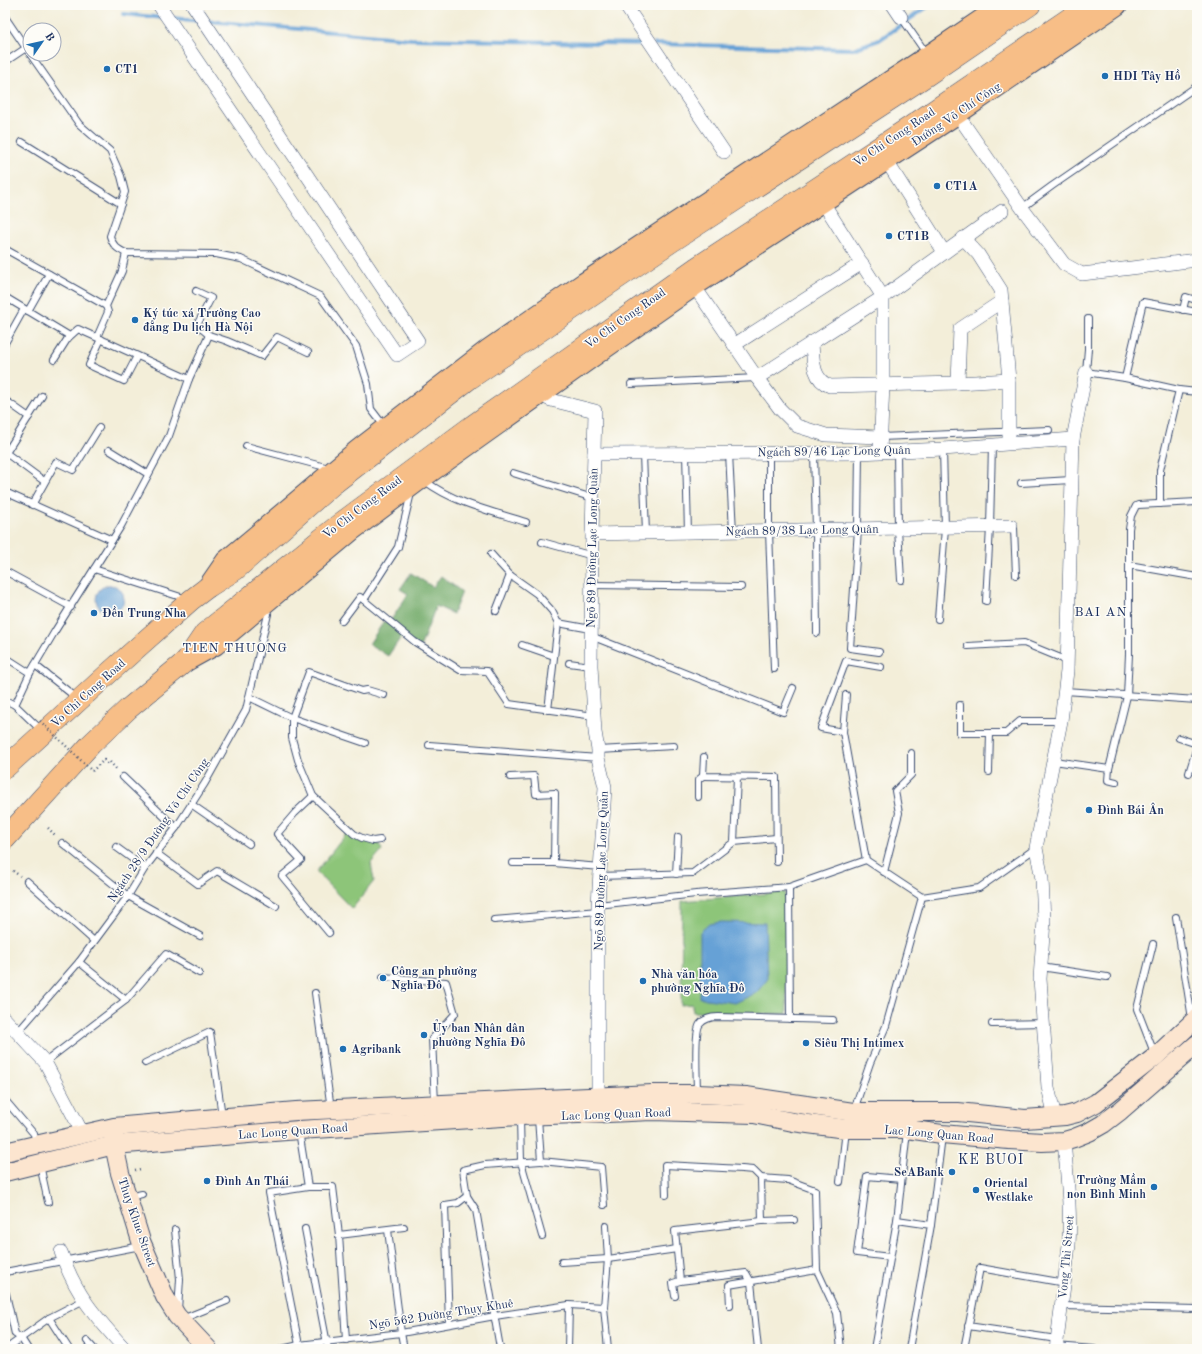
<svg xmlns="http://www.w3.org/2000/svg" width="1202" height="1354" font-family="'Old Standard TT',serif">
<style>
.green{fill:#8dc579;stroke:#547a6c}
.forest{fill:#72aa69;stroke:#466c64}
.water{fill:#66a1d6;stroke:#40689a}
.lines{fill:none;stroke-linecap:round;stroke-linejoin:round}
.stream{stroke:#66a1d6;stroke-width:4}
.service-casing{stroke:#3b4c70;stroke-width:8}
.minor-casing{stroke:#3b4c70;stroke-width:14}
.secondary-casing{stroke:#3b4c70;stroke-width:20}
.primary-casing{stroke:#3b4c70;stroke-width:22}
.trunk-casing{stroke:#3b4c70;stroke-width:22}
.path{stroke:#3b4c70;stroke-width:2.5;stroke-dasharray:1 3;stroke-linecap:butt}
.service{stroke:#fff;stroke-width:6}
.minor{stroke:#fff;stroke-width:13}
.secondary{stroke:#fce5cf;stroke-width:18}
.primary{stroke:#f7be87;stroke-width:20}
.trunk{stroke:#f7be87;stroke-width:21}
.path-bridge{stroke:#3b4c70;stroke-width:2.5;stroke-dasharray:1 3;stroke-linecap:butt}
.poi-dot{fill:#1f6fb2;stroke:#fdfcf7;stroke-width:1.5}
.labels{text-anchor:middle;stroke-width:3;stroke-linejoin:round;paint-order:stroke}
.poi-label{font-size:12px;font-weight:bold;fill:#1b2f5e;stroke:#fdfcf7;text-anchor:start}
.street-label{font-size:12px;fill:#1b2f5e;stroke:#fdfcf7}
.neighbourhood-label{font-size:13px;letter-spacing:1px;fill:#1b2f5e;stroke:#fdfcf7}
.quarter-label{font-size:14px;letter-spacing:1px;fill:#1b2f5e;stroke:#fdfcf7}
</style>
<rect width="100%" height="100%" fill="#fdfcf7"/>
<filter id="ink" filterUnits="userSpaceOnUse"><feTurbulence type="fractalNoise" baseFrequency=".025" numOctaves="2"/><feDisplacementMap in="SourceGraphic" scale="8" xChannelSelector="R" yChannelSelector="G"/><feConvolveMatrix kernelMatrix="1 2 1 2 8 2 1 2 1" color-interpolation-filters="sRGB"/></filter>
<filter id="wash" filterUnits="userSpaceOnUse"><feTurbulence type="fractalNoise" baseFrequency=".012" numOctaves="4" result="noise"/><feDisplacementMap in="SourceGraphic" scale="16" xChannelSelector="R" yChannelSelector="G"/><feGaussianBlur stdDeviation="0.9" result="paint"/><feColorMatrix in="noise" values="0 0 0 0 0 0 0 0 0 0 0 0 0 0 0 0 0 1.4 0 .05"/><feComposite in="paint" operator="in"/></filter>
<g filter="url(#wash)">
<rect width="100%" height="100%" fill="#f3eed9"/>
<g class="green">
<path d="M347 833 368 841 379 844 382 850 371 863 374 881 352 909 316 872Z"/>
<path d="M785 892 787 1014 693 1012 692 1004 681 1005 682 901Z"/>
</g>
<path class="forest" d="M411 573 433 587 441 576 462 592 453 614 436 606 420 648 402 636 388 656 369 644 384 621 389 623 408 594 400 589Z"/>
<g class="water">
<circle cx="110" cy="599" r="14"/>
<path d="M722 922 765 923 767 980 756 993 735 1003 700 998V932L709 924Z"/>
</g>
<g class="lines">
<g class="stream">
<path d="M123 14 165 18"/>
<path d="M172 18 201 21"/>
<path d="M208 21 411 39 648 44"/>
<path d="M655 44 853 49 879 40 930 5"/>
</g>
</g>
</g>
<g filter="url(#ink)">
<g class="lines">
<defs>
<g id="service">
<path d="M5 17 30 54"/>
<path d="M901 17 926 53"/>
<path d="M30 54 79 124 110 151 121 176 125 192 110 236C113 246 117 249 126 253L216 254 241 259 320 296 356 346 368 384 371 409 384 426"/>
<path d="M5 62 26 48"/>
<path d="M22 142 121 204"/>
<path d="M1022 208 1052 186 1197 86"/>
<path d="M5 249 106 306"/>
<path d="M196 291 211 298 197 325 209 335"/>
<path d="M5 297 68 335V338L54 360"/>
<path d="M1183 310 1186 297 1196 300"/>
<path d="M28 311 49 274"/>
<path d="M1197 312 1143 302 1125 378 1179 390 1197 392"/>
<path d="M1088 319V349L1086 372 1125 378"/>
<path d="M97 337 108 312 106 306 122 271 126 253"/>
<path d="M68 338 78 329 189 379"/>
<path d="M101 339 89 365 124 381 137 356"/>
<path d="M5 343 24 309"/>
<path d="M631 384 757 378"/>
<path d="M42 396 6 453 44 481"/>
<path d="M5 400 29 417"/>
<path d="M881 437 1049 430"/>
<path d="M246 446 329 468"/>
<path d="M109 450 148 474"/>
<path d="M897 450 898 529 901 580"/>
<path d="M769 452V531L774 669"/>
<path d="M686 453 688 533"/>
<path d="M729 453 733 532"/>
<path d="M814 453 816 530 817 633"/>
<path d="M859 453 858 529 850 648 879 652"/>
<path d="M643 454 646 533"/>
<path d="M513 473 593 498"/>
<path d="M425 481C454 503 491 511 526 522"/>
<path d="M1021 483 1071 480"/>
<path d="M5 492 112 540"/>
<path d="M1160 504V470L1179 390"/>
<path d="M32 505 56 462 73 470 99 428"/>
<path d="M1011 526 1014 528 1016 575"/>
<path d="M542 542 593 556"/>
<path d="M491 554 510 575 537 594 552 611 558 623"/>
<path d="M1129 565 1197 577"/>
<path d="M94 569 187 599"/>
<path d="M5 571 71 607"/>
<path d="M592 585 741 587"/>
<path d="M364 600 398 547 411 493"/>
<path d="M986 601 990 527 992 445"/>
<path d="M496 611 510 575"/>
<path d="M938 619 945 528 943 449"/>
<path d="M342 621 360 597 415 642 460 670 487 671 509 704 594 716"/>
<path d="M591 636 783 712 793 688"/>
<path d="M522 645 554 656"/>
<path d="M968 646 1024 643 1068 661"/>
<path d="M5 657 30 673"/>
<path d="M569 663 591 666"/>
<path d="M35 665 78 699"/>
<path d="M1065 691 1197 700"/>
<path d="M846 695 843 732 866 860 922 897 979 888 1036 848"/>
<path d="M249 697 292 718 365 743"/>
<path d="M5 700 15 705"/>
<path d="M960 705V733H1006L1020 721H1061"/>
<path d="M548 710 558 623 591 629"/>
<path d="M41 730 15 705 30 673 55 631 121 526 169 436 189 379 209 335 227 341 262 356 277 337 308 352"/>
<path d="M843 732 821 728 846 661 881 667"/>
<path d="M1179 738 1197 744"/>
<path d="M429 745 598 758"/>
<path d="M598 750 674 746"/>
<path d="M704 757 703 776 776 777 777 862"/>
<path d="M1054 761 1109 769 1127 696 1129 654V529L1131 516 1136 506 1138 505 1197 502"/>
<path d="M1109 769 1108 780 1116 782"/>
<path d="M989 772 990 733"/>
<path d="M1189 773 1197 747"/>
<path d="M123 777 176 828"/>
<path d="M510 777 534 776 536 794 555 793 554 863"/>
<path d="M313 796 295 813 277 834 301 860 282 876 329 933"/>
<path d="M698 797V780L703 776"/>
<path d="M191 804 249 844"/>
<path d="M380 840 373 841 362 838 354 834 313 796 298 760 292 738V718L309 672 362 691 367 690 384 695"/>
<path d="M734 842 737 777"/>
<path d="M62 843 128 896 200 936"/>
<path d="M116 847 145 868"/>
<path d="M156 853 198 884 217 871 276 906"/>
<path d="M513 863H554L600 867"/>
<path d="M884 872 899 813 895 791 911 775V753"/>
<path d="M676 874 678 837"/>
<path d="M600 876 693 873 734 842 776 838"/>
<path d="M27 881 94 941"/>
<path d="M789 887 790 1019"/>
<path d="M598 905 696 894 789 887 866 860"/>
<path d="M1176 917 1192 1019"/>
<path d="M494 920 598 911"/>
<path d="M1153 944 1137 1009 1155 1055"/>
<path d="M79 962 126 1000"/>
<path d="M1041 967 1107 977"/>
<path d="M383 977 446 982 455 1014 432 1039 435 1103"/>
<path d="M315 993 331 1109"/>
<path d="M992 1024 1044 1023"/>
<path d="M17 1033 79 962 128 896 145 868 176 828 205 783 246 710 268 614 266 607"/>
<path d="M45 1062 126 1000 166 954 199 973"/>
<path d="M145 1063 210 1032 222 1116"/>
<path d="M697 1092C697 1080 694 1031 700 1024 705 1018 711 1017 718 1017L833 1020"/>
<path d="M5 1100 34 1134 36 1143"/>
<path d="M854 1110 870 1063 886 1026 922 897"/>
<path d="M520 1118 521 1162 542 1236"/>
<path d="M538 1118 541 1161 601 1167 604 1205"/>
<path d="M299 1131 308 1187H333L339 1235 346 1340"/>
<path d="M40 1165 48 1202"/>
<path d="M761 1178 762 1221"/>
<path d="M840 1182 846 1130"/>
<path d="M666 1195 665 1165 742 1169 753 1170 761 1178 788 1180 815 1190 817 1270 837 1313 841 1349"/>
<path d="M129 1197 142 1194"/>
<path d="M897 1220 931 1225 909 1349"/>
<path d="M931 1225 942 1136"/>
<path d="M606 1226 608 1259 604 1307 608 1349"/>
<path d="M305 1229 328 1349"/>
<path d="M175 1230 180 1279 178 1310"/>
<path d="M388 1230 401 1333 404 1349"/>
<path d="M339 1235 404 1227"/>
<path d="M890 1257 857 1253 867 1176 901 1179"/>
<path d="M562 1262 608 1259 677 1249"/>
<path d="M5 1272 141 1246"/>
<path d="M680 1281 675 1231 762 1221 794 1220"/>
<path d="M6 1294 15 1334 21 1338 28 1349"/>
<path d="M675 1296 673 1283 680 1281 746 1273 751 1282 758 1349"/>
<path d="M730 1306 729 1285 817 1270"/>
<path d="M1062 1306 1197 1309"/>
<path d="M49 1318 84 1300"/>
<path d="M182 1319 227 1301"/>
<path d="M449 1324 445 1205 458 1203 467 1196"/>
<path d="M968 1326 1057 1339"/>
<path d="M87 1341 94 1349"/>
<path d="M299 1345 269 1193 308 1187"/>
<path d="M1056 1346 1094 1349"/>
<path d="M500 1348 476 1210 467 1196 463 1170 485 1165 541 1161"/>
<path d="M6 1349 49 1318 69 1349"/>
<path d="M282 1349 299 1345 401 1333 495 1316 569 1305 604 1307"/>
<path d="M568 1349 569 1305"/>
<path d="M874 1349 897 1220 907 1131"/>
<path d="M964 1349 980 1268 1065 1283"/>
</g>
<g id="minor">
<path d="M159 5 397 355 418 341 193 5"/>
<path d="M625 5 724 152"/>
<path d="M893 5 901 17"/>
<path d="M957 114 1022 208 1064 264 1082 274 1197 260"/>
<path d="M886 160 944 252"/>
<path d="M822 201 883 297V385L880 451"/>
<path d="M963 238 978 254 1001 290 1009 380V443"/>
<path d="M694 286 757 378 780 409 797 426 826 435 881 437"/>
<path d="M812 342C813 358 812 380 830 386L958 383 1009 380"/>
<path d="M734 345 862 263"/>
<path d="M757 378 883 297 1002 211"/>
<path d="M958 383 960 329 1002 301"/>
<path d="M539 395 551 400 595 411 592 534 591 666 595 732 598 750V758L605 787 598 905V1096"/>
<path d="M594 454 859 453 943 449 1073 439"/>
<path d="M592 534 1011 526"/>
<path d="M5 1019 45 1062 83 1134"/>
<path d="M1055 1117 1048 1087 1040 979 1044 920 1042 879 1036 848 1061 721 1067 671 1073 439 1086 372"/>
<path d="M61 1252C75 1294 96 1317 125 1349"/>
<path d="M1056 1349 1069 1245C1071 1210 1067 1176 1064 1141"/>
</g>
<g id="secondary">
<path d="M114 1133V1145L120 1173 141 1241 165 1297 177 1316 208 1349"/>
<path d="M5 1152 114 1127 296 1111 652 1094H697L746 1096 853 1112H958L1025 1119 1065 1116 1077 1113 1096 1103 1155 1057 1197 1018"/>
<path d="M5 1172 114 1145 299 1130 520 1116 608 1113 652 1111 754 1114 793 1122 846 1129H907L942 1134 1009 1140 1042 1142 1064 1141 1074 1138 1089 1132 1103 1124 1120 1111 1197 1044"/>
</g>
<g id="primary">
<path d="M208 587 226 561 358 450 489 349 584 283 928 56 1003 5"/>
<path d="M186 661 215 645 351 531 422 478 602 350 694 286 957 114 1117 5"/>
</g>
<g id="trunk">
<path d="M5 768 110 672 191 600 208 587 235 570 332 485 469 379 671 242 923 78 1030 5"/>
<path d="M5 839 91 744 128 709 186 661 205 633 341 523 472 426 696 268 910 127 1089 5"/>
</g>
</defs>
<use href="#service" class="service-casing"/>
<use href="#minor" class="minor-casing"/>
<use href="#secondary" class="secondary-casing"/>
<use href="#primary" class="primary-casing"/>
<use href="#trunk" class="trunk-casing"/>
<g class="path">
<path d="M110 762 118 771"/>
<path d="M92 771 104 760 108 764"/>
<path d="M48 828 56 836"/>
<path d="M13 871 20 876"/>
<path d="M135 1170 141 1169"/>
</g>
<use href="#service" class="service"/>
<use href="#minor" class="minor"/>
<use href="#secondary" class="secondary"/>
<use href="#primary" class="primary"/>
<use href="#trunk" class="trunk"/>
<path class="path-bridge" d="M40 721 92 771"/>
</g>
</g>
<g class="poi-dot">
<circle cx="107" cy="69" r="4"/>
<circle cx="1105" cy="76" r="4"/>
<circle cx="937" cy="186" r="4"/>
<circle cx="889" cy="236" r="4"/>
<circle cx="135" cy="320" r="4"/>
<circle cx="94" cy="613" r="4"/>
<circle cx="1089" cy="810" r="4"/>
<circle cx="383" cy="978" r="4"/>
<circle cx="643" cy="981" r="4"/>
<circle cx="424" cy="1035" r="4"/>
<circle cx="806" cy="1043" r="4"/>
<circle cx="343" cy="1049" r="4"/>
<circle cx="952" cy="1172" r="4"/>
<circle cx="207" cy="1181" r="4"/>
<circle cx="1154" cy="1187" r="4"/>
<circle cx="976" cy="1190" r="4"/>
</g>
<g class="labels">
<g class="poi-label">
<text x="115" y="73">CT1</text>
<text x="1113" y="80">HDI Tây Hồ</text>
<text x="945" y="190">CT1A</text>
<text x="897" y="240">CT1B</text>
<text x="143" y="317">Ký túc xá Trường Cao<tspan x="143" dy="14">đẳng Du lịch Hà Nội</tspan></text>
<text x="102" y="617">Đền Trung Nha</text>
<text x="1097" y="814">Đình Bái Ân</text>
<text x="391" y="975">Công an phường<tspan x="391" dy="14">Nghĩa Đô</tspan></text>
<text x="651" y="978">Nhà văn hóa<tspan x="651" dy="14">phường Nghĩa Đô</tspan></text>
<text x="432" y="1032">Ủy ban Nhân dân<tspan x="432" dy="14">phường Nghĩa Đô</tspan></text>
<text x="814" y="1047">Siêu Thị Intimex</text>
<text x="351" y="1053">Agribank</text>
<text x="944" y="1176" text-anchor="end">SeABank</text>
<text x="1146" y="1184" text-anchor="end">Trường Mầm<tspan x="1146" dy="14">non Bình Minh</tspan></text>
<text x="215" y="1185">Đình An Thái</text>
<text x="984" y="1187">Oriental<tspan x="984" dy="14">Westlake</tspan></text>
</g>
<g class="street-label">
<text transform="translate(956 114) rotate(-34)" y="4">Đường Võ Chí Công</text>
<text transform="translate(894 137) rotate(-34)" y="4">Vo Chi Cong Road</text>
<text transform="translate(625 318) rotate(-35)" y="4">Vo Chi Cong Road</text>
<text transform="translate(834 451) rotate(-1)" y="4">Ngách 89/46 Lạc Long Quân</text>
<text transform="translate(362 507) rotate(-37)" y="4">Vo Chi Cong Road</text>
<text transform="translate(802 530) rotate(-1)" y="4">Ngách 89/38 Lạc Long Quân</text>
<text transform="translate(592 548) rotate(-89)" y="4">Ngõ 89 Đường Lạc Long Quân</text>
<text transform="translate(88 693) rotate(-42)" y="4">Vo Chi Cong Road</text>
<text transform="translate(158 830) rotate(-56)" y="4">Ngách 28/9 Đường Võ Chí Công</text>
<text transform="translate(601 871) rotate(-88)" y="4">Ngõ 89 Đường Lạc Long Quân</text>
<text transform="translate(616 1114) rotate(-2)" y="4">Lac Long Quan Road</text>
<text transform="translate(293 1131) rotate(-4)" y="4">Lac Long Quan Road</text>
<text transform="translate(939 1134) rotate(5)" y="4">Lac Long Quan Road</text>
<text transform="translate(137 1222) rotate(71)" y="4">Thuy Khue Street</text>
<text transform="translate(1066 1257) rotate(-85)" y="4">Vong Thi Street</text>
<text transform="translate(441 1314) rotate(-9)" y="4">Ngõ 562 Đường Thụy Khuê</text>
</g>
<g class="neighbourhood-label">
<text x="1101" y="616">BAI AN</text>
<text x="235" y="652">TIEN THUONG</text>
</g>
<g class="quarter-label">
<text x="991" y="1164">KE BUOI</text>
</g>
</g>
<rect width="1202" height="1354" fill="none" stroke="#fdfcf7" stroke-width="20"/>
<g transform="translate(42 42) rotate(56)"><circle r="19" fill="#fdfcf7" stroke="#a3aaba"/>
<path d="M0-3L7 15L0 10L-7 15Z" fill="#1f6fb2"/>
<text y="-6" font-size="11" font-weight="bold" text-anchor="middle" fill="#1b2f5e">B</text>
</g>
</svg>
